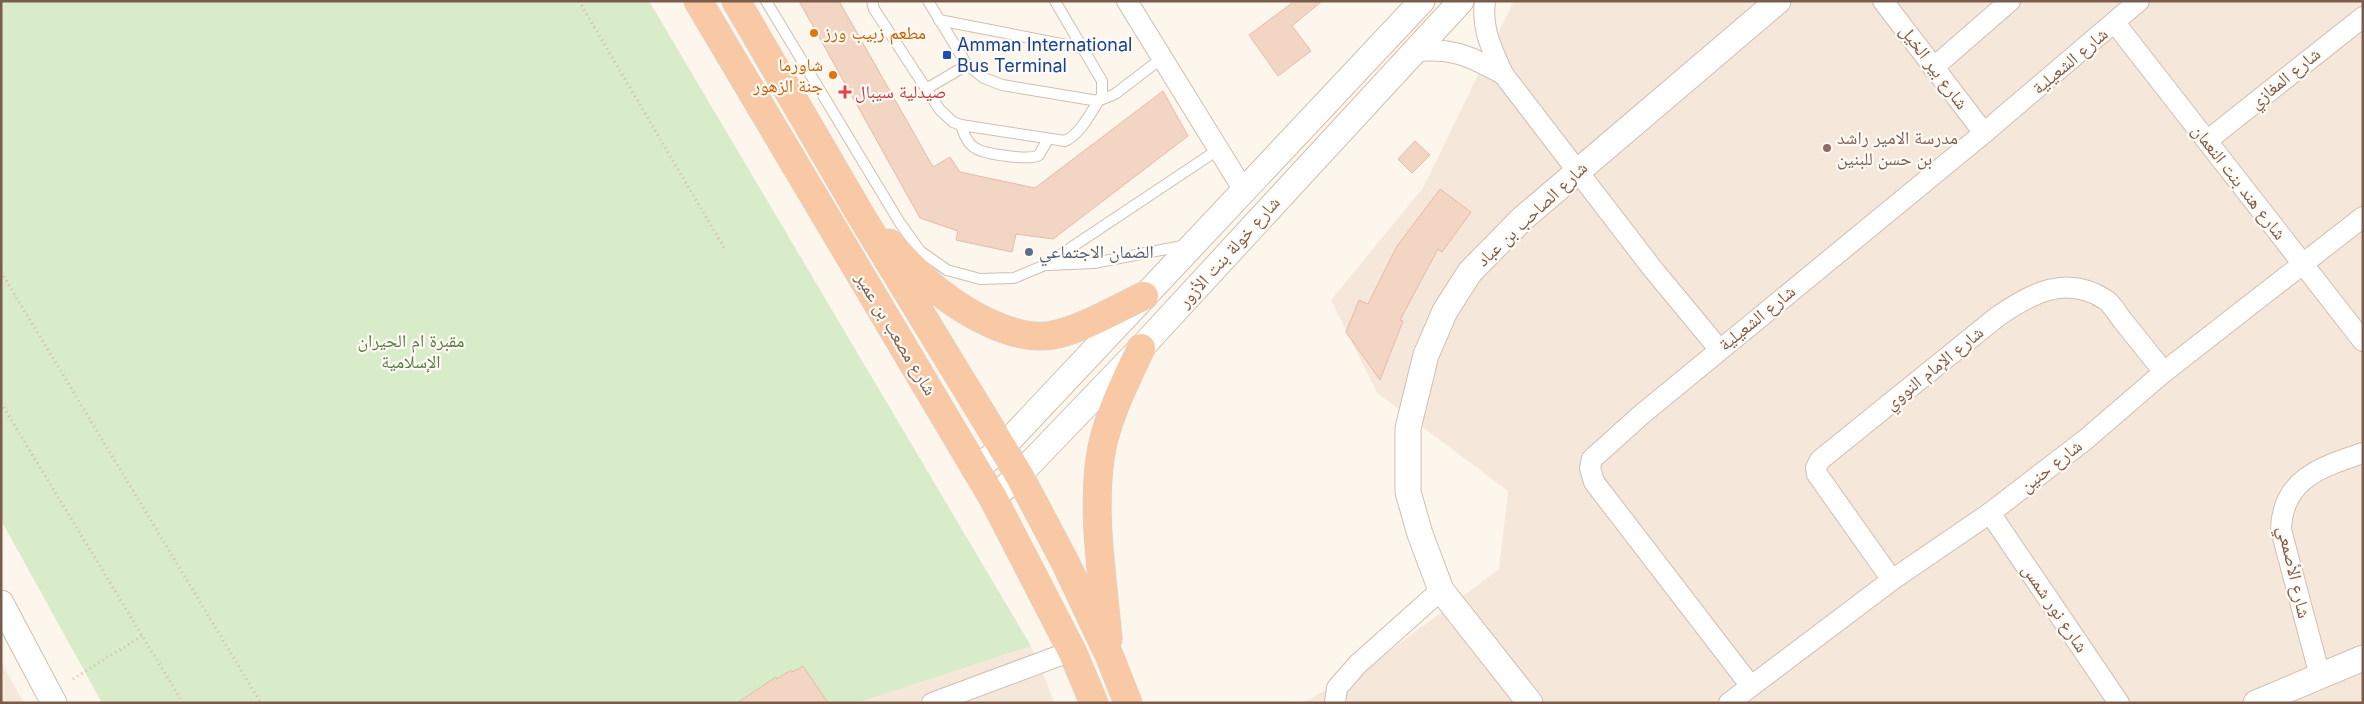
<svg xmlns="http://www.w3.org/2000/svg" width="2364" height="704" font-family="Inter,'Noto Naskh Arabic',sans-serif">
<style>
.residential{fill:#f5e8da}
.green{fill:#d8ecc9}
.building{fill:#f3d5c3;stroke:#e6bba3}
.lines{fill:none;stroke-linecap:round;stroke-linejoin:round}
.service-casing{stroke:#d1beb0;stroke-width:12}
.minor-casing{stroke:#d1beb0;stroke-width:22}
.tertiary-casing{stroke:#d1beb0;stroke-width:27}
.trunk-casing{stroke:#dad1cd;stroke-width:29}
.path{stroke:#d9b8a5;stroke-width:3;stroke-dasharray:1 4;stroke-linecap:butt}
.service{stroke:#fff;stroke-width:10}
.minor{stroke:#fff;stroke-width:20}
.tertiary{stroke:#fff;stroke-width:25}
.trunk{stroke:#f9c8a4;stroke-width:28}
.food-dot{fill:#e8710a;stroke:#fffaf3;stroke-width:2}
.transit-dot{fill:#1a4fb4;stroke:#fffaf3;stroke-width:2}
.health-dot{fill:#e0444e;stroke:#fffaf3;stroke-width:2}
.education-dot{fill:#8d6e63;stroke:#fffaf3;stroke-width:2}
.service-dot{fill:#5c6f8a;stroke:#fffaf3;stroke-width:2}
.labels{text-anchor:middle;stroke-width:4.5;stroke-linejoin:round;paint-order:stroke}
.food-label{font-size:18px;fill:#c56008;stroke:#fffaf3;text-anchor:start}
.transit-label{font-size:18px;fill:#164399;stroke:#fffaf3;text-anchor:start}
.street-label{font-size:18px;fill:#7a5c4d;stroke:#fffaf3}
.health-label{font-size:18px;fill:#be3a42;stroke:#fffaf3;text-anchor:start}
.education-label{font-size:18px;fill:#785e54;stroke:#fffaf3;text-anchor:start}
.service-label{font-size:18px;fill:#4e5e75;stroke:#fffaf3;text-anchor:start}
.park-label{font-size:18px;fill:#537a41;stroke:#fffaf3}
</style>
<rect width="100%" height="100%" fill="#fdf6ec"/>
<g class="residential">
<path d="M1514 1H2363V703H1302L1368 667 1499 569 1508 491 1377 393 1331 300 1423 188Z"/>
<path d="M1031 646 1055 703H857Z"/>
<path d="M1 662 24 703H1Z"/>
</g>
<path class="green" d="M1 1H649L1031 646 857 703H102L1 520Z"/>
<g class="building">
<path d="M799 1H839L933 167 950 157 960 172 1035 188 1163 91 1188 136 1053 239 1016 234 1012 252 956 240 958 231 920 218Z"/>
<path d="M1295 1H1322L1292 26 1311 51 1278 76 1249 35Z"/>
<path d="M1415 141 1430 155 1412 173 1398 159Z"/>
<path d="M1440 189 1471 212 1442 252 1438 249 1400 320 1403 321 1380 380 1346 332 1359 300 1368 304 1397 246Z"/>
<path d="M803 666 828 703H737L776 677 777 679 791 670 793 672Z"/>
</g>
<g class="lines">
<defs>
<g id="service">
<path d="M766 1 900 223 920 251 947 270 980 279 1014 278 1045 265 1219 149"/>
<path d="M872 1 874 9 940 110 953 122 961 125 1065 141C1081 134 1093 109 1102 95V81L1055 1"/>
<path d="M928 1 967 65 984 78 1002 85 1098 101 1115 94 1162 58"/>
<path d="M939 20 1082 48"/>
<path d="M926 89 967 65"/>
<path d="M961 125C964 134 967 143 975 148 984 154 1030 161 1039 155L1048 139"/>
<path d="M1046 265 1094 263 1187 245"/>
</g>
<g id="minor">
<path d="M1127 1 1243 189"/>
<path d="M1485 1C1481 29 1492 49 1503 74L1652 268 1719 349"/>
<path d="M1883 1 1984 133"/>
<path d="M2115 23 2363 341"/>
<path d="M1416 51C1455 48 1469 56 1503 74"/>
<path d="M1933 68 2010 1"/>
<path d="M2208 140 2363 17"/>
<path d="M1990 513 2119 703"/>
<path d="M1892 580 1817 474 1816 468 1820 460 1997 317C2031 293 2067 274 2106 300 2113 305 2118 315 2123 321 2137 338 2150 355 2164 372"/>
<path d="M2320 676 2281 530C2282 479 2321 467 2363 453"/>
<path d="M1750 685 1594 482 1590 468 1592 459 1641 415 1984 133 2139 1"/>
<path d="M932 703 1072 651"/>
<path d="M1335 703 1337 688 1358 664 1441 590"/>
<path d="M1729 703 1892 580 1990 513 2085 440 2164 372 2363 217"/>
</g>
<g id="tertiary">
<path d="M975 470 1002 448 1422 1"/>
<path d="M993 498 1019 475 1141 348 1461 1"/>
<path d="M1 603 54 703"/>
<path d="M1530 703 1441 590 1420 534 1408 492V428L1426 355 1445 311 1470 272 1522 219 1778 1"/>
<path d="M2256 703 2363 658"/>
</g>
<g id="trunk">
<path d="M698 1 993 498 1072 651 1094 703"/>
<path d="M736 1 860 214 1019 475 1065 562 1109 655 1128 703"/>
<path d="M889 243C905 259 921 278 938 291 967 314 1015 342 1053 335 1085 328 1114 310 1144 296"/>
<path d="M1108 639C1103 580 1092 518 1100 459 1105 421 1125 383 1141 348"/>
</g>
</defs>
<use href="#service" class="service-casing"/>
<use href="#minor" class="minor-casing"/>
<use href="#tertiary" class="tertiary-casing"/>
<use href="#trunk" class="trunk-casing"/>
<g class="path">
<path d="M579 1 726 251"/>
<path d="M1 272 261 703"/>
<path d="M1 403 183 703"/>
<path d="M73 679 142 636"/>
</g>
<use href="#service" class="service"/>
<use href="#minor" class="minor"/>
<use href="#tertiary" class="tertiary"/>
<use href="#trunk" class="trunk"/>
</g>
<g class="food-dot">
<circle cx="814" cy="33" r="5"/>
<circle cx="833" cy="75" r="5"/>
</g>
<rect class="transit-dot" x="942" y="50" width="10" height="10" rx="2.5"/>
<path class="health-dot" d="M842.5 84.5h5v5h5v5h-5v5h-5v-5h-5v-5h5z"/>
<circle class="education-dot" cx="1827" cy="148" r="5"/>
<circle class="service-dot" cx="1029" cy="252" r="5"/>
<g class="labels">
<g class="food-label">
<text x="824" y="39">مطعم زبيب ورز</text>
<text x="823" y="71" text-anchor="end">شاورما<tspan x="823" dy="21">جنة الزهور</tspan></text>
</g>
<g class="transit-label">
<text x="957" y="51">Amman International<tspan x="957" dy="21">Bus Terminal</tspan></text>
</g>
<g class="street-label">
<text transform="translate(2070 61) rotate(-40)" y="6">شارع الشعيلية</text>
<text transform="translate(1934 67) rotate(53)" y="6">شارع بير الخيل</text>
<text transform="translate(2285 78) rotate(-39)" y="6">شارع المغازي</text>
<text transform="translate(2239 182) rotate(52)" y="6">شارع هند بنت النعمان</text>
<text transform="translate(1532 214) rotate(-43)" y="6">شارع الصاحب بن عباد</text>
<text transform="translate(1229 252) rotate(-48)" y="6">شارع خولة بنت الأزور</text>
<text transform="translate(1757 318) rotate(-39)" y="6">شارع الشعيلية</text>
<text transform="translate(896 334) rotate(59)" y="6">شارع مصعب بن عمير</text>
<text transform="translate(1934 368) rotate(-39)" y="6">شارع الإمام النووي</text>
<text transform="translate(2051 466) rotate(-38)" y="6">شارع حنين</text>
<text transform="translate(2294 572) rotate(77)" y="6">شارع الأصمعي</text>
<text transform="translate(2055 608) rotate(56)" y="6">شارع نور شمس</text>
</g>
<g class="health-label">
<text x="855" y="98">صيدلية سيبال</text>
</g>
<g class="education-label">
<text x="1837" y="144">مدرسة الامير راشد<tspan x="1837" dy="21">بن حسن للبنين</tspan></text>
</g>
<g class="service-label">
<text x="1039" y="258">الضمان الاجتماعي</text>
</g>
<g class="park-label">
<text x="411" y="347">مقبرة ام الحيران<tspan x="411" dy="21">الإسلامية</tspan></text>
</g>
</g>
<rect width="2364" height="704" fill="none" stroke="#7a5c4d" stroke-width="5"/>
</svg>
